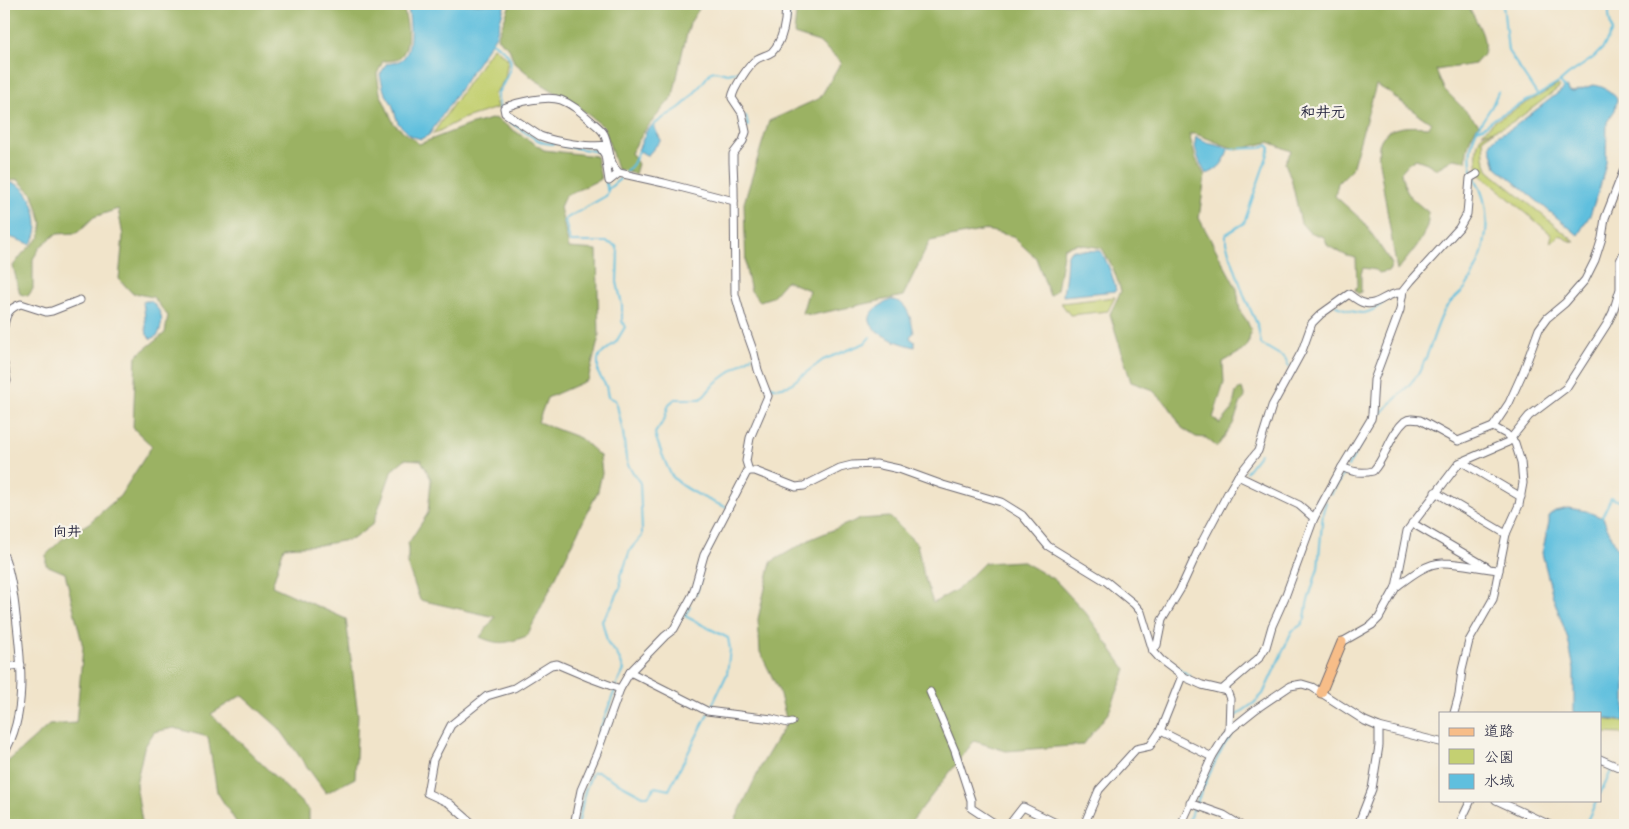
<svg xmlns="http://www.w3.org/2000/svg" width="1629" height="829" font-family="Kalam,'Klee One',sans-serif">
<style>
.green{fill:#c4d072;stroke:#737956}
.forest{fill:#9bb264;stroke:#5e6a50}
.water{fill:#5fbfde;stroke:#40708c}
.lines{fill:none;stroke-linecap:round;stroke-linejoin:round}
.stream{stroke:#5fbfde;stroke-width:2}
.minor-casing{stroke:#6a666d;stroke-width:9}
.major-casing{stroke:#6a666d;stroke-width:11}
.minor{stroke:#fff;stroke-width:7}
.major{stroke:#f7bd88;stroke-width:9}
.labels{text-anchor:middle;stroke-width:4.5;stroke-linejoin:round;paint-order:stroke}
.neighbourhood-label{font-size:14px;font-weight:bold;fill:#22223b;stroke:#f7f3e8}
.quarter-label{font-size:15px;font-weight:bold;fill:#22223b;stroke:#f7f3e8}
</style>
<rect width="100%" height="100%" fill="#f7f3e8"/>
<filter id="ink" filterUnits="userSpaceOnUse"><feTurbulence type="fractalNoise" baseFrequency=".02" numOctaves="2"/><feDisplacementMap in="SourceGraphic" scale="10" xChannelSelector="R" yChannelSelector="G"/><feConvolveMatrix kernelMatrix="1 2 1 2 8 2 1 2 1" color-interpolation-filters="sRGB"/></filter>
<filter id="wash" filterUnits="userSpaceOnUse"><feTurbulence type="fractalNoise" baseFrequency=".0096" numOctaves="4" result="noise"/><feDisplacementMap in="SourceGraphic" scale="20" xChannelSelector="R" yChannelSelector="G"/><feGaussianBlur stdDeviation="1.12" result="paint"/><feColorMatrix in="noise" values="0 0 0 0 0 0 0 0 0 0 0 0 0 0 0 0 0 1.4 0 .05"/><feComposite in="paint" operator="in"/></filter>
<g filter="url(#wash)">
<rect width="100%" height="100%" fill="#f1e4ca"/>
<g class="green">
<path d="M493 47 508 59 505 79 494 94 497 108 462 119 432 135Z"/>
<path d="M1558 85 1560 87C1545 98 1515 124 1497 129 1493 131 1487 131 1482 133L1495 121Z"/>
<path d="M1494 131 1483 138 1484 158 1489 171 1575 242 1567 240 1560 235 1550 243 1552 235 1480 174C1476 166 1475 147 1480 138 1482 134 1490 132 1494 131Z"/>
<path d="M1115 297 1108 311 1070 315 1061 303Z"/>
<path d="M1600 719 1625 722V734L1600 733Z"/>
</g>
<g class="forest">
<path d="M4 4H402C407 18 414 53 395 60 391 61 386 61 383 61L377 74 380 93 394 124 419 144 469 125 495 118 544 150 596 156 601 179 565 196 560 207 569 248 597 250 599 337 588 380 547 398 538 422 580 438 600 456 602 473 598 491 527 636C507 643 500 646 480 637L495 617 420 600 408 566V544L428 513 431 479 421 460 405 459 392 470 373 524 353 539 320 545 284 547 272 586 346 619 358 715 355 778 326 793 279 728 242 695 211 714 309 810V825H238L217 792 208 737 174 728 154 732 144 748 136 784 142 822 145 825H4V765L49 725 76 723 83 647 65 573 46 565V555L61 540 89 523 120 496 152 446 133 428 136 356 165 333 168 316 153 297 132 293 119 279 123 236 118 209 94 217 77 233 56 234 41 246 33 259V289L28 296 20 294 13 266 23 253 40 237 42 223 33 194 17 179 4 183Z"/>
<path d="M509 4H702L690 23 683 49 673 96 645 130 631 153 638 164 635 174 617 169 604 127 577 106 534 79 514 62 509 48 497 38 509 7Z"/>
<path d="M794 4H1468C1474 20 1489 36 1483 54 1482 57 1477 61 1475 64L1436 70 1444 89 1479 124C1470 136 1467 146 1466 161L1453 159 1436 169 1427 163 1416 159 1408 164 1401 172C1405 195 1411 198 1428 212 1431 234 1410 254 1397 271L1379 162C1379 157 1378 151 1379 146 1383 124 1411 126 1428 127L1431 123 1409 108 1387 91 1376 85 1352 169 1338 183 1335 196 1363 221 1392 264 1389 271 1379 273 1376 270 1363 268 1361 274V292L1358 294 1355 290 1357 286 1356 258 1347 256 1328 246 1324 237 1309 232 1301 223 1291 178 1285 163 1291 151 1269 142 1237 150 1196 134H1189L1196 159 1205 176 1199 218 1237 289 1240 311 1247 321 1251 330 1248 345 1242 351 1223 362 1224 383 1213 418 1220 424 1232 410 1236 392 1242 388 1245 398 1241 402 1233 424 1217 447 1206 438 1196 437 1182 428 1168 405 1151 389 1131 382 1110 314 1121 291 1113 268 1102 248 1077 244 1064 248 1057 290 1050 296 1036 258 1012 236 986 230 930 241 903 296 812 315 802 313 809 290 786 281 772 297 760 301 751 291 746 270 744 203 769 121 820 98 841 62 819 42 794 34 796 14Z"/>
<path d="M890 517 917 544 924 576 933 603 958 589 984 563 1022 561 1055 580 1086 613 1126 670 1109 712 1083 745 1006 751 974 741 909 825H733L762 764 787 722 779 691 760 652 758 619 771 562 811 539 859 519Z"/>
</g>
<g class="water">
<path d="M407 4H505L496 35 429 135 421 139 411 136 398 123 392 104 384 91 380 75 386 64C393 63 401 62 405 56 413 45 410 16 407 4Z"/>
<path d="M1593 85C1603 86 1611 91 1617 99L1615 110 1607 122 1606 163 1600 187 1590 215 1578 235 1496 167 1490 145C1496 133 1506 133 1515 126 1532 113 1549 100 1566 87L1568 88 1569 91 1573 92Z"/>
<path d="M654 124 655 129 661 140 648 155H646L638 150 647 130Z"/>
<path d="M1196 137 1207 143 1228 148C1227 160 1218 171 1206 174 1201 165 1192 148 1196 137Z"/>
<path d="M11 183C32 183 46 231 30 244L4 235V187Z"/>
<path d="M1075 250 1100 251C1106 257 1115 282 1116 291L1063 296 1066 273 1067 257 1070 251Z"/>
<path d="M891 300C908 300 911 320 914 333L911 335 910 338 915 342V347C888 341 843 321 891 300Z"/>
<path d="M146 301H151C163 313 164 320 158 335L151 339 147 335C145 324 145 313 143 302Z"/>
<path d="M1568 508 1586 511 1603 518 1625 566V721L1600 718V713H1575L1574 711V670L1568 639 1553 597 1542 553 1549 522V515L1555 511Z"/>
</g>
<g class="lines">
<g class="stream">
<path d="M1503 4 1508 51 1538 96"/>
<path d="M787 26 789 21V4"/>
<path d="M491 41C496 45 503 49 507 54 517 65 503 84 497 94 498 100 499 107 501 113 504 119 536 140 542 142 546 144 550 143 554 144"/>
<path d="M1560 82 1568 75 1593 58 1603 48 1612 31 1609 16V4"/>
<path d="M746 116 748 126"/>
<path d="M653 126C661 118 670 114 679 108 692 99 701 84 711 72L715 71 728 74 744 70"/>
<path d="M1477 129 1492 106 1498 92"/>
<path d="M563 146 601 152"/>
<path d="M1227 149 1259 148 1267 145 1270 148 1244 223 1226 234V243L1245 298 1258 326 1261 344 1285 358 1289 367"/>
<path d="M626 172 633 164 639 151"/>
<path d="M1473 174C1468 158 1470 144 1477 129 1486 128 1489 122 1497 117 1518 105 1540 95 1560 82L1565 89"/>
<path d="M606 183 608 192 606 196 567 218 565 220 570 242H607L616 246 618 251 617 282 622 305V321L625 327 616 342 599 356 598 360V373L606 386 608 397 615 400 617 405 623 432 626 458 628 465 640 483 642 530V536L630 550 624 568 620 575 621 586 613 603 602 621 608 644 617 654 624 670 616 686"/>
<path d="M607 190 620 179"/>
<path d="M1336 306C1358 313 1364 319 1384 302"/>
<path d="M766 384 776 388 788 386 823 360 865 343 870 337"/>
<path d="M1348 466C1358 450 1366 431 1378 417 1391 401 1408 390 1419 372 1431 352 1434 329 1445 309 1451 300 1460 295 1466 287 1487 255 1495 212 1475 178"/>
<path d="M1246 472 1260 454"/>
<path d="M1331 494 1346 470"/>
<path d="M726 507C711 502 682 488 672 476 668 470 656 440 655 433L664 420 669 404 675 399H700L704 396 715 383 752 356"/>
<path d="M1601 519 1611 498 1625 503"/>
<path d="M696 594 701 579"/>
<path d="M690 607 685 616 728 638 730 649 727 674 710 710"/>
<path d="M1175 666 1190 676"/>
<path d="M1233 700 1234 717"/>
<path d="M1233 723 1234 717 1254 703 1263 694 1292 631 1301 625 1305 619 1307 604 1318 568 1323 512 1326 502"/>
<path d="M596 744 599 732 615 690"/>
<path d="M593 772H598L643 796H648L655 787 669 790 708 714"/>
<path d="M1600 794 1613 767"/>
<path d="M1196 804C1205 784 1213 765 1223 747 1226 741 1233 737 1233 730"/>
<path d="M578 825 585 791 592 773"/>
<path d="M1186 825 1194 808"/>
<path d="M1585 825 1597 800"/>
</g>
</g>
</g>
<g filter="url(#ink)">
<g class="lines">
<defs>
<g id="minor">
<path d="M607 145C590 148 556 142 540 136L505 113 504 108C517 102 547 95 561 100 572 104 581 112 590 120 594 124 601 128 604 134 610 146 608 164 619 173L664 183 734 201"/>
<path d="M600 147 605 155 609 181 619 173"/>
<path d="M1402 296 1403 291 1411 281 1459 228 1467 214 1470 178 1477 174"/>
<path d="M4 326C6 314 9 308 21 304L46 312 52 311 80 300"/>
<path d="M4 364 7 381 4 386"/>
<path d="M1462 462 1521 497"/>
<path d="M749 471H755L796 487 804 486 840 468 852 465 876 464 899 469 943 485 1001 502 1022 515 1048 546 1107 582 1134 604 1141 612 1153 651 1161 660 1182 676 1202 685 1227 691 1230 699 1229 730"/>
<path d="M1238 476 1299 505 1314 518 1342 467"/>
<path d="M1435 492 1506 534"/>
<path d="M1412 523 1487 567"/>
<path d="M4 556C11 574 14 596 16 616 21 658 28 715 4 753"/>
<path d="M1396 587C1408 578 1427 562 1444 563 1463 563 1481 569 1499 570"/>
<path d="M1342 642 1372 625 1379 618 1396 587 1407 531 1459 463 1508 442 1529 416 1566 388 1607 324 1613 312 1620 289V261L1625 250"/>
<path d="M1153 651 1157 645 1162 620 1180 590 1203 540 1229 491 1238 476 1258 451 1272 406 1302 351 1312 323 1321 314 1349 294C1353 297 1359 302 1364 303 1376 307 1387 293 1399 293L1402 296 1400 310 1374 380 1372 414 1371 419 1342 467C1352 472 1362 474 1373 471 1386 457 1390 434 1405 421 1409 418 1414 419 1420 420L1458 441 1493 427"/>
<path d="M4 667 21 665"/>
<path d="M630 672 707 711 772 719 788 723 792 722"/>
<path d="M1223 689 1259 658 1266 647 1272 626 1285 597 1314 518"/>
<path d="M930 692 955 751 971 800V808L997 825"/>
<path d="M1454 713 1459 695 1462 670 1469 641 1493 599 1506 534 1519 505 1523 483 1521 462 1515 443 1506 434 1493 427 1509 403 1523 372 1539 329 1547 318 1565 303 1585 280 1595 260 1602 238 1605 218 1625 167"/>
<path d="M1160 731 1212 757"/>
<path d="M1600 759 1625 770"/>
<path d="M1496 800 1550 825"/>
<path d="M1190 803 1224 815 1240 825"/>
<path d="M474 825 449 803 427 793 433 760 451 725 487 696 514 688 551 665 557 664 590 678 620 689"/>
<path d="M574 825 581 790 597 753 620 689 630 672 665 636 674 629 693 594 704 555 747 472 749 471 746 461 750 438 768 396 758 370 754 353 743 322 735 294 734 187 733 162V154L743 141 746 132 742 113 732 98C733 89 749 64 757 59 762 56 768 55 772 52 783 41 787 18 785 4"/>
<path d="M1009 825 1023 807 1060 825"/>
<path d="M1084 825 1099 790 1136 749 1150 746 1160 731 1182 676"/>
<path d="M1181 825 1212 757 1225 736 1231 729 1256 709 1290 686 1302 684 1312 687 1365 721 1379 727 1440 742"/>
<path d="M1358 825 1372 789 1379 746V727"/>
<path d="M1459 825 1471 800"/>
</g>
<path id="major" d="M1321 693 1342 642"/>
</defs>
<use href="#minor" class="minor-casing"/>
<use href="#major" class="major-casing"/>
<use href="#minor" class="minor"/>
<use href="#major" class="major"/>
</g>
</g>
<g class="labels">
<g class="neighbourhood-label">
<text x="67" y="536">向井</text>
</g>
<g class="quarter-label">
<text x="1323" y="117">和井元</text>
</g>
</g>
<rect width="1629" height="829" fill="none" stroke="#f7f3e8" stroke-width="20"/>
<rect x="1439" y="712" width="162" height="90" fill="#f7f3e8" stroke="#a29fa3"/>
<rect x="1449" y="728" width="25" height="8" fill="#f7bd88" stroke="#a29fa3"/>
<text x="1484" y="736" font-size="15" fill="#22223b">道路</text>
<rect x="1449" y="749" width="25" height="15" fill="#c4d072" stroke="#a29fa3"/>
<text x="1484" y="762" font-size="15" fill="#22223b">公園</text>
<rect x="1449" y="774" width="25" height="15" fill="#5fbfde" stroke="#a29fa3"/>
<text x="1484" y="786" font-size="15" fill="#22223b">水域</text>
</svg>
